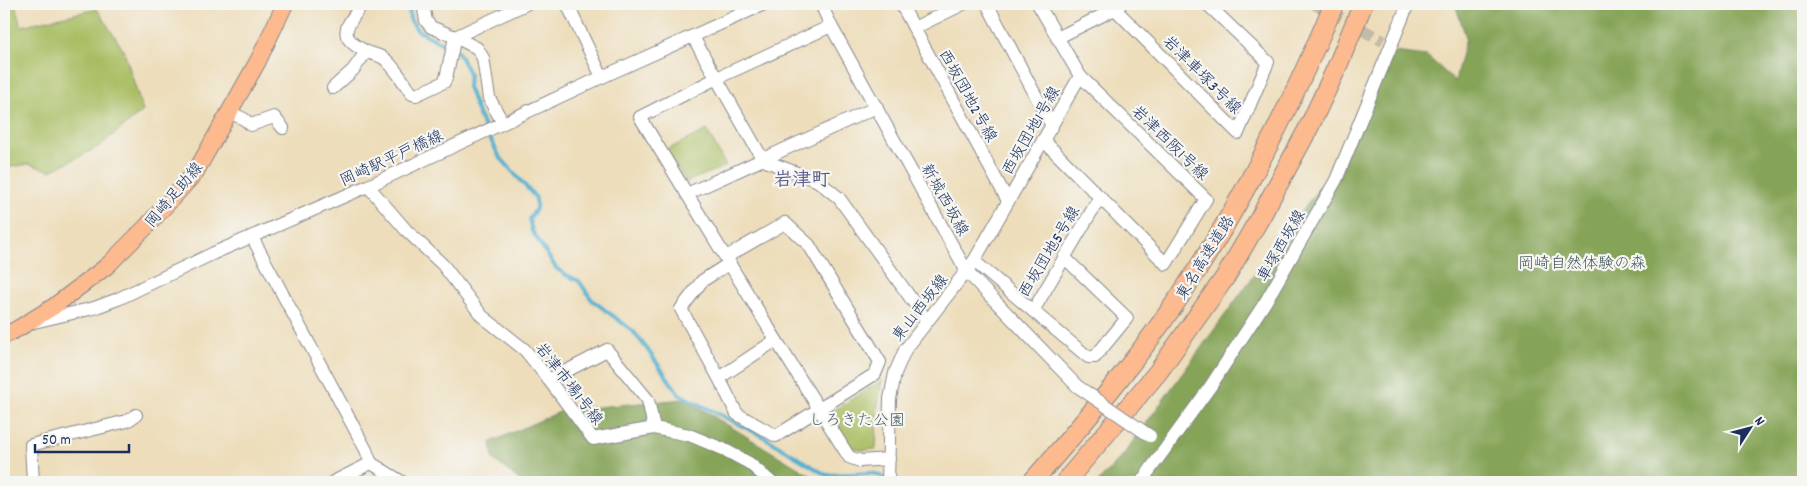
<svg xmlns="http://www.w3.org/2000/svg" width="1807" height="486" font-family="Dekko,'Klee One',sans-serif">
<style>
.green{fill:#a8bd62;stroke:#627660}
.forest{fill:#86a458;stroke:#506a5b}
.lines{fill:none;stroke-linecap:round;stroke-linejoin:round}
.stream{stroke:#52b0d1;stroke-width:4}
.minor-tunnel{stroke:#c3baa8;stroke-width:12;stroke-dasharray:12 6;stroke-linecap:butt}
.minor-casing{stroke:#84868c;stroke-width:14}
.major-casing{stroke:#84868c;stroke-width:18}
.highway-casing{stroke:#84868c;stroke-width:21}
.minor{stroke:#fff;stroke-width:12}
.major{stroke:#fcba8e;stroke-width:16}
.highway{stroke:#fcba8e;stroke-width:19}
.minor-bridge-casing{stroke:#84868c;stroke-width:14;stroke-linecap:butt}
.minor-bridge{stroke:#fff;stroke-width:12}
.labels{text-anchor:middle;stroke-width:4.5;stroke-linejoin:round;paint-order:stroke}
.street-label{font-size:16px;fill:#1b2f5e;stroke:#f6f6f2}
.park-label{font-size:16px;fill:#455a5f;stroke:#f6f6f2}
.quarter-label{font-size:19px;font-weight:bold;fill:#5a598d;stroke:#f6f6f2}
</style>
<rect width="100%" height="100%" fill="#f6f6f2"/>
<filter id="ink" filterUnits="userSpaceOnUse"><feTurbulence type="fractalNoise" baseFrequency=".02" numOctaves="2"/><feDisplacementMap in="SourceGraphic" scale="10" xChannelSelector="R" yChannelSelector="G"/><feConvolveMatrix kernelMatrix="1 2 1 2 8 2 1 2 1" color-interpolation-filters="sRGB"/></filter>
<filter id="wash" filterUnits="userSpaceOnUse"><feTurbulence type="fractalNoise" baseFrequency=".0096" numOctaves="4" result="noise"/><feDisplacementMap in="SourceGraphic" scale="20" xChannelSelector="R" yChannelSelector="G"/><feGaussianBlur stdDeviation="1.12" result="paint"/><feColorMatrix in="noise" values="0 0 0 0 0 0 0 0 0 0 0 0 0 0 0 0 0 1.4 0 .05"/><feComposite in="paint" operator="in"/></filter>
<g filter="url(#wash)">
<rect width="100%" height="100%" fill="#edddba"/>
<g class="green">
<path d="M4 4H15L21 26 97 9 124 51 143 111 98 147 51 171 29 164 4 168Z"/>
<path d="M707 130 726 166 686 182 666 150Z"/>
<path d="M882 380 877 409 876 449 862 450 851 447 830 413Z"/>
</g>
<g class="forest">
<path d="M1455 4H1803V482H1098L1123 455 1268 256 1350 147 1385 51 1427 56 1455 81 1466 37Z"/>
<path d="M685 399 821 482H522L493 459 491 442 564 410Z"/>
</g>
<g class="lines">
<path class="stream" d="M409 4 410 19 417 30 458 52 469 73 468 87 479 116 499 156 536 198V209L529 219 532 231 556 268 566 275 579 281 592 300 633 331 647 349 679 394 764 437 826 475 873 473 885 478"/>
</g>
</g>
<g filter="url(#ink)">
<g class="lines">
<path class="minor-tunnel" d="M1315 4 1383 41"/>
<defs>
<g id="minor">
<path d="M362 4C348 26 334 35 365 51 372 55 380 54 386 60 396 69 404 83 412 94L416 95 444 82 446 78 455 37"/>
<path d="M423 4 426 21 431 27 455 37 477 48 483 58 489 98 503 123"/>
<path d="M567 4 602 77"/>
<path d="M821 4 831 26 967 272 1077 386"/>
<path d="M901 4 1008 201"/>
<path d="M987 4 1052 126"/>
<path d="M1038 4 1080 76 1206 199 1166 264 1043 140"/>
<path d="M1113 4 1115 9 1238 133 1268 62 1207 4"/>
<path d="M831 26 717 78 640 117 776 340 849 457 860 461 889 459"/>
<path d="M914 28 963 4"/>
<path d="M455 37 526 4"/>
<path d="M693 37 763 160 818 181 839 198 927 321"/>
<path d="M1057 38 1115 9 1121 4"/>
<path d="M333 88 353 70 366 52"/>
<path d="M229 112 244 119 251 125 274 117 283 128"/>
<path d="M368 186 406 230 443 265 482 316 525 350 549 380 593 439 654 428 689 435 723 449 749 463 771 482"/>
<path d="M687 194 877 107"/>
<path d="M252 237 366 450 371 463 402 482"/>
<path d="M726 257 785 223 809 245 880 362 875 374 776 436 737 414 719 378 776 340"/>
<path d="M974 261 1033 311 1100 197"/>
<path d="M1033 311 1088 357H1095L1127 318 1064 257"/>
<path d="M34 322 94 308 118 299 214 253 368 186 602 77 764 4"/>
<path d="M719 378 681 309 702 281 730 263"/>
<path d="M549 380 607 350 648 400 654 428"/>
<path d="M33 482 31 445 127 421 136 415"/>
<path d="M333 482 371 463"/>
<path d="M888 482 890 399 895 373 905 350 974 261 1080 76"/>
<path d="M1141 482 1210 387 1266 301 1336 180 1408 4"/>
</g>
<path id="major" d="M4 336 19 328 53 307 107 266 146 227 195 173 258 61 285 4"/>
<g id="highway">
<path d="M1032 482C1091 415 1149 346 1197 270 1251 186 1295 96 1334 4"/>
<path d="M1065 482 1158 372 1226 276 1261 216 1309 127 1337 67 1363 4"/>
</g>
</defs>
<use href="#minor" class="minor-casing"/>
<use href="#major" class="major-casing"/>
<use href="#highway" class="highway-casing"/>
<use href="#minor" class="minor"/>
<use href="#major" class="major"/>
<use href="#highway" class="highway"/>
<defs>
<path id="minor-bridge" d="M1077 386 1150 436"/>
</defs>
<use href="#minor-bridge" class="minor-bridge-casing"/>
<use href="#minor-bridge" class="minor-bridge"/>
</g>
</g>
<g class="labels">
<g class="street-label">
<text transform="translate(1203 74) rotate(45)" y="6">岩津車塚3号線</text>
<text transform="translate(969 95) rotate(61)" y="6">西坂団地2号線</text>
<text transform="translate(1030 130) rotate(-60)" y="6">西坂団地1号線</text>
<text transform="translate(1171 142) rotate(44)" y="6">岩津西阪1号線</text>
<text transform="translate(391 157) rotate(-25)" y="6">岡崎駅平戸橋線</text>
<text transform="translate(173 194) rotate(-50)" y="6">岡崎足助線</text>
<text transform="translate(946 199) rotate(61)" y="6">新城西坂線</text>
<text transform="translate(1280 245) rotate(-60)" y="6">車塚西坂線</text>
<text transform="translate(1048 251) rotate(-59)" y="6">西坂団地5号線</text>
<text transform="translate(1204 257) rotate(-58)" y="6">東名高速道路</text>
<text transform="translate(919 307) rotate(-52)" y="6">東山西坂線</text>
<text transform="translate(570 383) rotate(52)" y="6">岩津市場1号線</text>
</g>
<g class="park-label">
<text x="1582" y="268">岡崎自然体験の森</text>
<text x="857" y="425">しろきた公園</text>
</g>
<g class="quarter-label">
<text x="802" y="185">岩津町</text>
</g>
</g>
<rect width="1807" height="486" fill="none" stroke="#f6f6f2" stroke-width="20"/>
<g transform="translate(1750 428) rotate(54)" stroke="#f6f6f2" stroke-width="4" paint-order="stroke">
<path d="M0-4L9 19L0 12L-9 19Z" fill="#1b2f5e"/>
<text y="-8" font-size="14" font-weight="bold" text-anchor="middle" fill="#1b2f5e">N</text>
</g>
<path d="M35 444v8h94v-8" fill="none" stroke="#1b2f5e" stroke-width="2.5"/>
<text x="42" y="444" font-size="15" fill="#1b2f5e" stroke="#f6f6f2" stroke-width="4" paint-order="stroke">50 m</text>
</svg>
